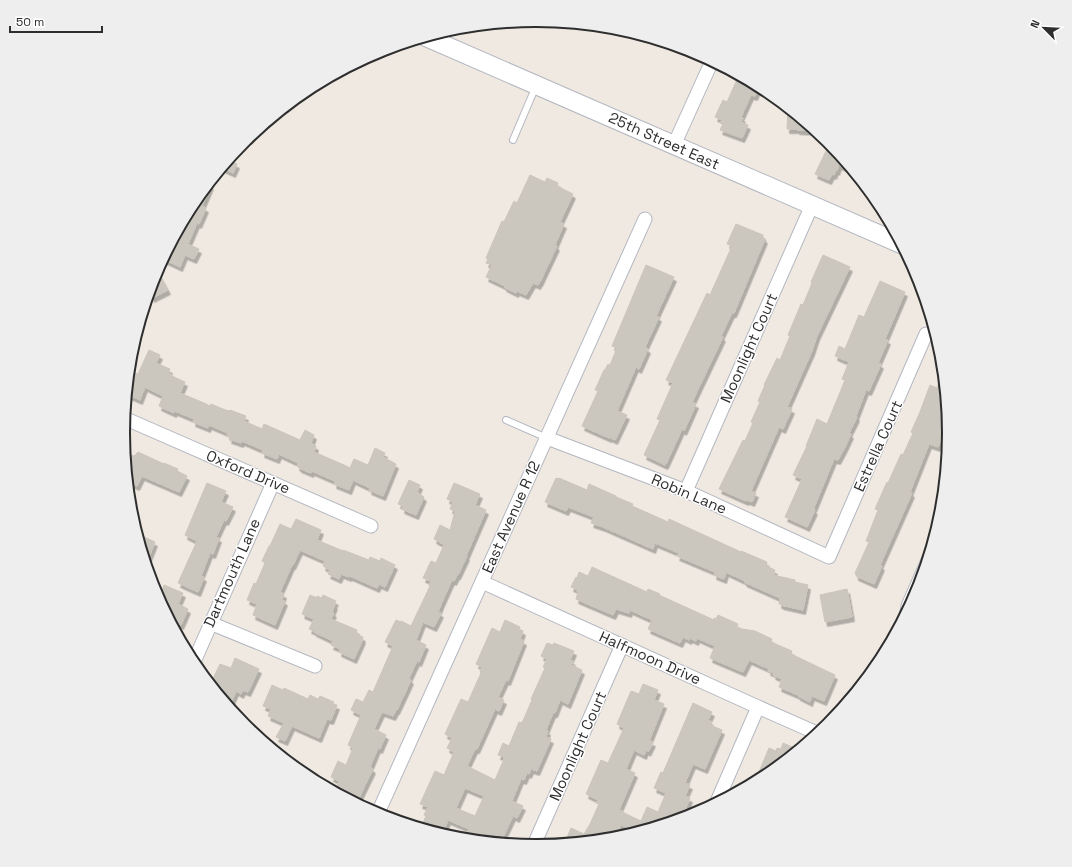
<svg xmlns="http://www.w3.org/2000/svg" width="1072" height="867" font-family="'Space Grotesk',sans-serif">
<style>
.building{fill:#cbc7bf;stroke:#cbc5ba;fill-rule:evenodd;filter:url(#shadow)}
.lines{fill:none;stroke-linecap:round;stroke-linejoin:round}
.service-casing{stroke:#b4b7c1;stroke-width:8}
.minor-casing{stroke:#b4b7c1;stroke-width:15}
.secondary-casing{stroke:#b4b7c1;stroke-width:20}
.service{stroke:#fff;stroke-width:6}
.minor{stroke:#fff;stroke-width:13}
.secondary{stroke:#fff;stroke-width:18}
.labels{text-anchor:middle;stroke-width:3;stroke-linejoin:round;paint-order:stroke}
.street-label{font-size:15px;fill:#2e2e2e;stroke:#fff}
.rim{fill:none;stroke:#2e2e2e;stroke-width:2}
</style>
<defs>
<filter id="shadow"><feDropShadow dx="2.5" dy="4.5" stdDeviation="0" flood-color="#0004"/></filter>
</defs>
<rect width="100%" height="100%" fill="#efe9e1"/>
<g class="building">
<path d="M739 75 759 86 755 96 751 95 741 117 743 118 741 122 748 125 742 138 720 130 723 124 720 123 722 120 715 117 723 100 727 102Z"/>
<path d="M788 108 803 120 816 131 797 130V129H787Z"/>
<path d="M833 146 854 172 839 165 837 171 836 170 834 175 832 174 829 180 815 174 826 151 830 153Z"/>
<path d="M228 160 237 164 233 173 222 168Z"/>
<path d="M530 175 545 182 547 178 558 183 557 186 573 194 560 222 564 224 555 245 557 246 540 282V281L538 285 533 283 526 295 517 291 516 293 504 287 505 286 486 277 492 265 486 263 488 259 486 258 502 221 504 222 514 201 517 203Z"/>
<path d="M209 184 211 185 202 206 206 208 199 224 197 223 188 244 199 249 194 259 185 255 180 267 163 259 192 204Z"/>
<path d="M736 224 763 235V238L765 239 734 313H732L721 336 723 337 692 402 696 404 684 431 682 429 666 464H665V465L644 455 660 420 657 419 673 383 666 380 707 293 710 295 732 246 727 244Z"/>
<path d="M823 255 850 267 817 336 812 351 787 407 792 409 783 429 779 427 751 491 756 493 752 502 747 500 746 501 719 489 743 440 745 441 753 423 751 422 760 402 758 401 765 385H764L777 358 780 360 790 336 788 335 801 304 803 305 812 283 811 282Z"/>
<path d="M646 265 674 277 656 316 659 317 645 347 648 349 639 369 636 367 617 411 627 415 615 440 609 437V438L582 426 598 391 595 390 604 370H605L608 364 610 365 617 348 612 346Z"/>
<path d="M157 270 168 290 152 298 149 292 154 275Z"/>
<path d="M880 281 905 292 885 339 888 340 878 363 881 364 869 391 866 390 856 416 857 417 849 433 851 434 845 447 838 460 834 459 813 510H815L807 527 805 526 785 517 802 479 793 475 807 446H806L817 419 827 424 845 380 842 379 849 362 835 356 839 346 845 349 859 315 864 317Z"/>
<path d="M149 350 160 355 156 363 170 369 168 373 172 375V376L185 382 180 393 204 403 210 406 211 404 223 409 229 411 230 410 246 416 244 421 262 429 264 424 300 440 305 430 314 435 311 443 316 446 314 452 344 465 350 468 354 459 368 465 375 448 385 453 383 457 396 464 383 496 369 490 370 488 353 480 349 490 334 484 335 481 312 471 311 473 299 468V467L297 466 298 463 279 454 277 459 262 453 263 450 242 441 241 443 229 439 230 437 227 435 228 433 209 425 208 428 193 422 194 419 175 411 174 413 163 408 159 406 163 396 145 387 140 400 126 394 129 371 138 374Z"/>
<path d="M943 372 948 415 941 431 944 432 938 447 929 444 910 492 912 493 880 565 882 566 874 584 856 576V574L855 573 869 542 866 541 868 536 878 510 875 509 887 482 888 483 901 454 903 455 913 433 911 432 920 412 930 385 937 388Z"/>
<path d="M138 452 164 464V463L178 469 177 471 187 476 179 492 142 476 137 486 127 482 125 455 130 458 131 455 134 456Z"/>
<path d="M556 478 559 479V478L587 490 589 484 616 496V497L633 504 632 506 668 522 669 519 741 552V551L767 562 766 566 775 570 773 575 795 580V582L808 585 803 610 781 605V604H779L780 598 744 582 745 581 726 572 724 579 714 575 715 572 677 556 679 553 655 543 653 549 603 527 591 523 594 517 568 507 566 511 545 502Z"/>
<path d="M409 480 420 485 417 492 424 497 416 515 402 509 403 506 398 504Z"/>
<path d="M207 483 226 491 221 502 233 507 226 521 224 520 216 537 219 538 213 554 210 553 201 576 204 577 198 592 178 583 197 541 185 535Z"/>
<path d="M454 483 480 494 475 505 486 510 466 556H467L458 575H457L454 581 452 580 442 602 438 612 441 613 434 627 423 622 416 640 426 645 419 662 417 661 409 678 411 680 397 710H396L393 716 382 712 374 729 386 735 380 749 378 748 370 767 373 769 356 804 339 795 342 789 337 787 339 781 331 777 338 761 346 765 353 748 348 745 361 715 351 710 356 699 363 702 369 690 373 692 393 646 385 642 396 620 401 622V621L411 626 430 586H429L431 581 423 578 431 561 436 563 444 545 443 544 434 539 440 525 450 530 455 511 450 509 453 502 447 499Z"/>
<path d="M296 519 321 530 317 540 343 551V550L369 560 370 557 380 561 381 558 395 565 385 587 379 584 377 588 350 576 349 577 341 574 339 579 328 574 330 570 323 566 325 561 300 550 293 565H292L280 592 284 594 282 600 285 601 275 625 253 615 257 604 247 600 254 583 256 584 265 563 262 561 269 546H270L280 524 291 529Z"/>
<path d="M142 536 155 542 146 564 139 543Z"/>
<path d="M592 567 647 592 648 589 660 594 659 595 714 620V618L716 619 718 615 738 624 736 628 755 631 772 639 771 642 792 651 791 654 835 675 824 701 812 696 810 702 798 696V695L779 687 782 679 773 675 774 673 768 671 769 669 749 660 743 672 710 658 715 646 697 638 696 641 690 638 689 640 683 637 680 643 648 629 652 620 630 610 629 613 616 609 613 615 576 599 578 592H577L578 590 571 587 576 577 577 578 579 572 588 576Z"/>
<path d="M164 585 183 593 178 604 188 609 181 625 169 620 157 597 160 590 162 591Z"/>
<path d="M847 589 852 617 825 622 820 595Z"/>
<path d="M310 595 317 598V596L322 598 323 595 336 601 334 604 335 605 332 612 334 613 331 619 357 630 356 634 363 637 362 639H363L354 659 339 652 340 649 331 645 333 641 314 632V631L309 629 314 619 302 614Z"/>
<path d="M505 620 520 627 519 629 523 631 520 639 524 641 508 681 506 680 498 697 504 700 499 711 495 709 477 749H475L467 766 495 780 504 759V757L498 755 503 743 509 746 519 722 522 723 532 700 531 699 545 668 543 667 547 659 541 656 547 643 553 645 554 643 574 651 570 660 573 661 571 665 582 670 568 704 560 700 555 713H553L546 730 548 731 546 737 551 739 537 771 531 769 529 774 527 773 524 780 521 779 512 801 523 806 517 818 513 816 503 837 498 835 495 840H494L492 843 483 842 475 838 476 837 467 833 469 829 448 820 443 832 423 823 426 816 424 815 428 807 420 804 435 771 444 775 454 752 447 748 452 738 445 734 461 699 468 702 481 673 480 672 482 667 476 664 492 628 500 632ZM465 788 484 796 475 816 456 808Z"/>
<path d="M235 658 259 669 248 692 243 690 241 694 236 691 229 708 210 685 220 664 231 668Z"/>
<path d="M643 684 658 690 654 700 664 704 649 741 653 742 648 752 646 750 644 755 634 750 626 769 635 773 619 810 624 812V813L641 821 647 807 658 812 666 793 654 788 661 772 663 773 693 703 712 712 708 720 711 721 710 725 722 730 705 769 693 764 685 783 690 785 685 796 690 798 681 820 636 833V831L621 825 614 839 573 843 566 840 571 828 584 834 590 824 599 804 596 803 598 800 586 794 601 760 608 763 624 728 617 724 631 691 639 694Z"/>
<path d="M272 685 283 690 284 688 308 699 310 695 318 699 320 696 334 702 333 704 337 705 331 720 327 719 319 738 292 726 285 741 276 737 284 723 268 716 271 709 263 706Z"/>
<path d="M783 743 799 750 766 777 754 784 769 748 776 751 777 748 781 749Z"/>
</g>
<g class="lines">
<defs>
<g id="service">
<path d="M513 140 536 86"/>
<path d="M506 420 547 438"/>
<path d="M901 623 905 604 937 531"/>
</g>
<g id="minor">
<path d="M674 145 712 61"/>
<path d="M124 418 371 526"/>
<path d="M547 438 686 491 829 557 926 334"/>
<path d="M686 491 812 205"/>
<path d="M482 582 758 707 819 734"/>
<path d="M210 623 315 666"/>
<path d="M193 664 273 483"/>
<path d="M716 804 758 707"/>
<path d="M377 815 645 219"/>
<path d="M533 847 622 645"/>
</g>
<path id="secondary" d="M426 37 901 244"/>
</defs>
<use href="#service" class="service-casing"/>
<use href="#minor" class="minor-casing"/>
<use href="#secondary" class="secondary-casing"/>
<use href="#service" class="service"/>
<use href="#minor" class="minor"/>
<use href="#secondary" class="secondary"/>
</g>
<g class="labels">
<g class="street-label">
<text transform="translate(664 141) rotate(24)" y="5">25th Street East</text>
<text transform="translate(749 348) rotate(-66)" y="5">Moonlight Court</text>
<text transform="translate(878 446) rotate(-66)" y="5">Estrella Court</text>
<text transform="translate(248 472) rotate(23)" y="5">Oxford Drive</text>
<text transform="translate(689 494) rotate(23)" y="5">Robin Lane</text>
<text transform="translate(511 517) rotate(-66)" y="5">East Avenue R 12</text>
<text transform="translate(232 573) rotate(-66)" y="5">Dartmouth Lane</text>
<text transform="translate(650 658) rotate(24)" y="5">Halfmoon Drive</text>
<text transform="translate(578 746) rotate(-66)" y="5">Moonlight Court</text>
</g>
</g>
<path d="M0 0H1072V867H0ZM130 433a406 406 0 1 1 812 0a406 406 0 1 1-812 0Z" fill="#eee" fill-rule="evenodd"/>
<path class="rim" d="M130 433a406 406 0 1 1 812 0a406 406 0 1 1-812 0Z"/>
<g transform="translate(1044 28) rotate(294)" stroke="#ffffff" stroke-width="3" paint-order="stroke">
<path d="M0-3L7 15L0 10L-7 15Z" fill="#2e2e2e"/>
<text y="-6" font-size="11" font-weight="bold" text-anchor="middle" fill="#2e2e2e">N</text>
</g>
<path d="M10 26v6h92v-6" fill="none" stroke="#2e2e2e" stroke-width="2"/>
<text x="16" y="26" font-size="12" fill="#2e2e2e" stroke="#ffffff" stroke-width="3" paint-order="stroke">50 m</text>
</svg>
